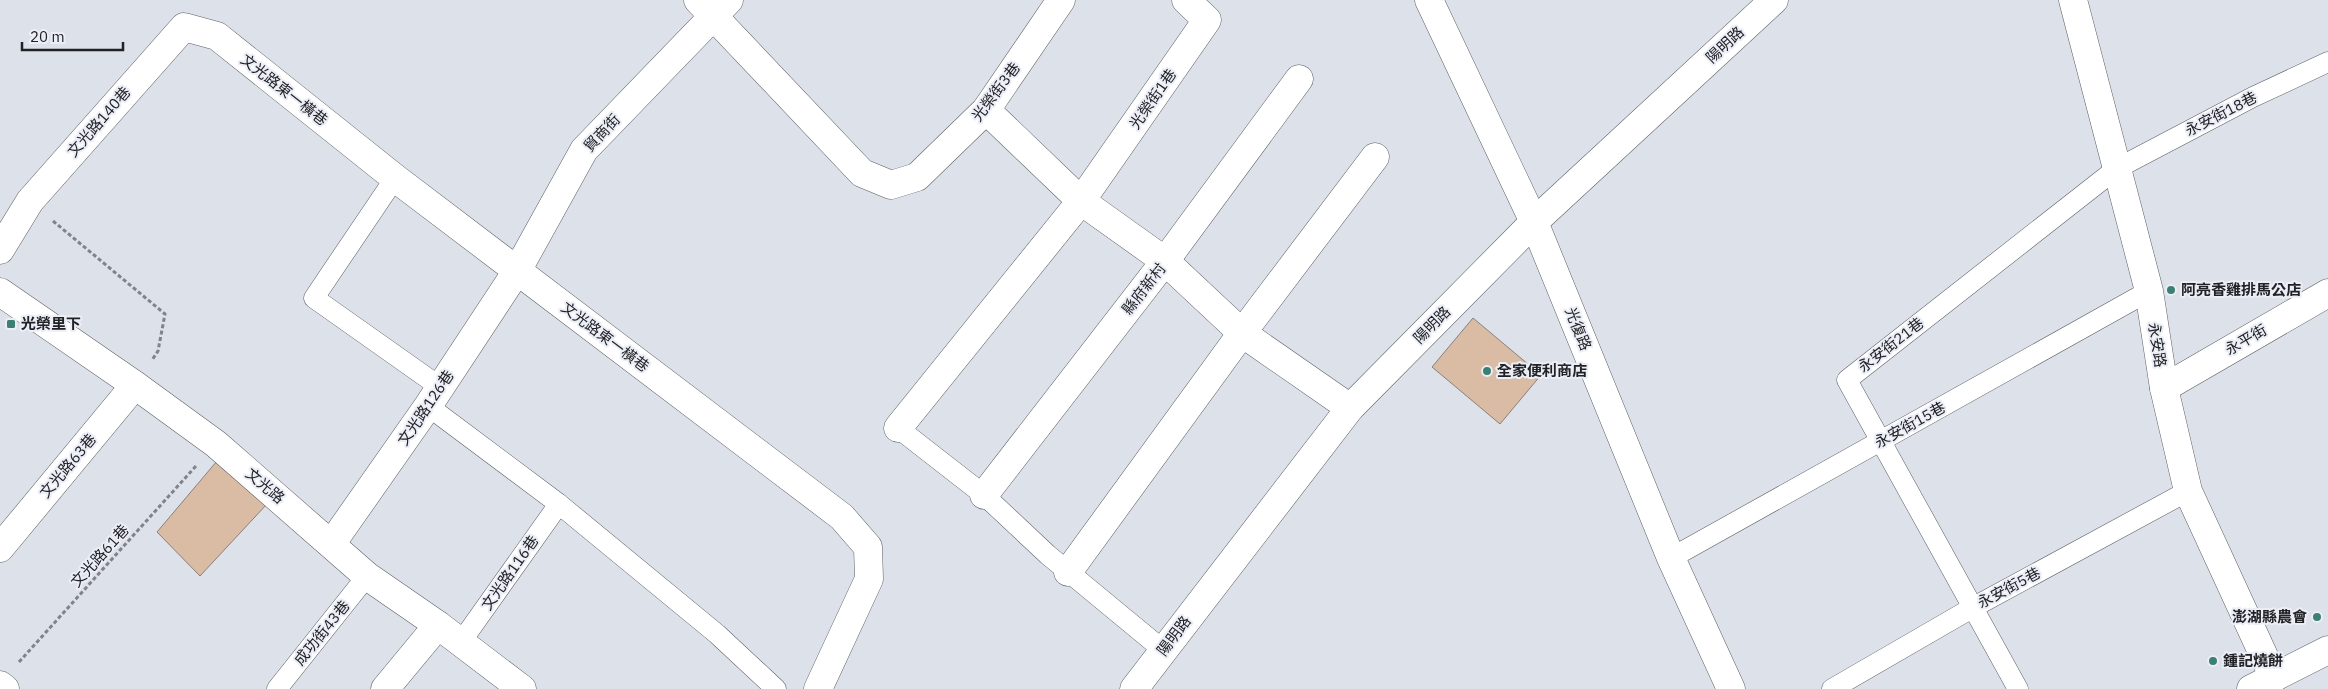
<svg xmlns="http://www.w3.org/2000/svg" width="2328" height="689" font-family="'IBM Plex Sans','Noto Sans TC',sans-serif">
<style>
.building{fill:#dabba4;stroke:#88817c}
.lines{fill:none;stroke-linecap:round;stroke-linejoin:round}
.lane-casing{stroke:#5c5f65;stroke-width:21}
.street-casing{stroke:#5c5f65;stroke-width:29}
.secondary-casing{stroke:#5c5f65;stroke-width:29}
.path{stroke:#808388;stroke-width:3;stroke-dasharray:4 2.5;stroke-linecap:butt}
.lane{stroke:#fff;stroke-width:20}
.street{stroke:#fff;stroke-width:28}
.secondary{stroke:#fff;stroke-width:28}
.poi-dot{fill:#3c8074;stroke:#ebeef6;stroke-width:2}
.labels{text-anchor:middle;stroke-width:4;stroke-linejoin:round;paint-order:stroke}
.street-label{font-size:15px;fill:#212225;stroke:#ebeef6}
.poi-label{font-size:15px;font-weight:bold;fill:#212225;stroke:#ebeef6;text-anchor:start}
</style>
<rect width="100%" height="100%" fill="#dde1e9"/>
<g class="building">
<path d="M1473 318 1541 375 1500 424 1432 367Z"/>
<path d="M217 461 267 504 200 576 157 532Z"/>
</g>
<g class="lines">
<defs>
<g id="lane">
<path d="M395 178 314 298 440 387"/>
<path d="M428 406 559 504 717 634 776 689"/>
<path d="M898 428 984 495 1048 555 1163 650"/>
<path d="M1671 558 2149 291"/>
<path d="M461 642 559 504"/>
<path d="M277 689 367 576"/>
<path d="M1832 689 1972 608 2188 491"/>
<path d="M2018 689 1847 380 2116 169 2253 97 2328 62"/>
</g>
<g id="street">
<path d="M698 0 862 173 891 185 917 177 986 110 1061 0"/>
<path d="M2073 0 2149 291 2164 388 2188 491 2274 678"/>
<path d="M986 110 1081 201 1165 261 1242 333 1350 408"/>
<path d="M0 250 30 201 184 27 217 36 395 178 842 517 868 547 869 579 818 689"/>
<path d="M2164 388 2328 293"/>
<path d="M898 428 1081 201 1207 20 1186 0"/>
<path d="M984 495 1165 261 1299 79"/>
<path d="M332 543 428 406 517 271 584 150 729 0"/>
<path d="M0 548 135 385"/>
<path d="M1068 572 1242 333 1375 157"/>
<path d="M0 685 5 689"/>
<path d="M385 689 438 625"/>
<path d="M2251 689 2328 650"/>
</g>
<g id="secondary">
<path d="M1429 0 1534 222 1671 558 1731 689"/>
<path d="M0 292 135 385 216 444 367 576 438 625 522 689"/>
<path d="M1134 689 1350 408 1534 222 1774 0"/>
</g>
</defs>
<use href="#lane" class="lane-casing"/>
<use href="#street" class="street-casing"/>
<use href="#secondary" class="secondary-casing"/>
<g class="path">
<path d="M53 221 165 314 158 351 152 360"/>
<path d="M19 662 196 466"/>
</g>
<use href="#lane" class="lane"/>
<use href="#street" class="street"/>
<use href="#secondary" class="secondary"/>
</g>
<g class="poi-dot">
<circle cx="2171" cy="290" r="5"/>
<rect x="6" y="319" width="10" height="10" rx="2.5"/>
<circle cx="1487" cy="371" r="5"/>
<circle cx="2317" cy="617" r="5"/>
<circle cx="2213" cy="661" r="5"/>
</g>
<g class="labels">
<g class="street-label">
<text transform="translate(1725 45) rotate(-43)" y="5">陽明路</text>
<text transform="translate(284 90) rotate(38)" y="5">文光路東一橫巷</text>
<text transform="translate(996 92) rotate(-53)" y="5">光榮街3巷</text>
<text transform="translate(1153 99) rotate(-55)" y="5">光榮街1巷</text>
<text transform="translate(2221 114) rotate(-27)" y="5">永安街18巷</text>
<text transform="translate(99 122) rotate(-49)" y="5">文光路140巷</text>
<text transform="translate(602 133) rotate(-47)" y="5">貿商街</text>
<text transform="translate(1144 289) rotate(-52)" y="5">縣府新村</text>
<text transform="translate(1432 325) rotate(-45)" y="5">陽明路</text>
<text transform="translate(1578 329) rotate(68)" y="5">光復路</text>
<text transform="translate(605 337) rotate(37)" y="5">文光路東一橫巷</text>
<text transform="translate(2246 340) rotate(-30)" y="5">永平街</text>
<text transform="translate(1891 345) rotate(-38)" y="5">永安街21巷</text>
<text transform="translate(2157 345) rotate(81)" y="5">永安路</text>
<text transform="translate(426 408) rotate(-56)" y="5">文光路126巷</text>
<text transform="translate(1910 425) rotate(-29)" y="5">永安街15巷</text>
<text transform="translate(68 466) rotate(-50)" y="5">文光路63巷</text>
<text transform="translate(265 486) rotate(40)" y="5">文光路</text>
<text transform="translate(100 556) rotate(-48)" y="5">文光路61巷</text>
<text transform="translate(510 573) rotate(-55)" y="5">文光路116巷</text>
<text transform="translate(2009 588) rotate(-28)" y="5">永安街5巷</text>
<text transform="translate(322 633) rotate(-51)" y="5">成功街43巷</text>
<text transform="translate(1174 636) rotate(-53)" y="5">陽明路</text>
</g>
<g class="poi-label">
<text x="2181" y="295">阿亮香雞排馬公店</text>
<text x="21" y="329">光榮里下</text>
<text x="1497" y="376">全家便利商店</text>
<text x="2307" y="622" text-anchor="end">澎湖縣農會</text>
<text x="2223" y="666">鍾記燒餅</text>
</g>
</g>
<path d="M22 42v8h101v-8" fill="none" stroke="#212225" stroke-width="2.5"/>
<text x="30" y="42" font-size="15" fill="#212225" stroke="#ebeef6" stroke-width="4" paint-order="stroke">20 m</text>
</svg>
